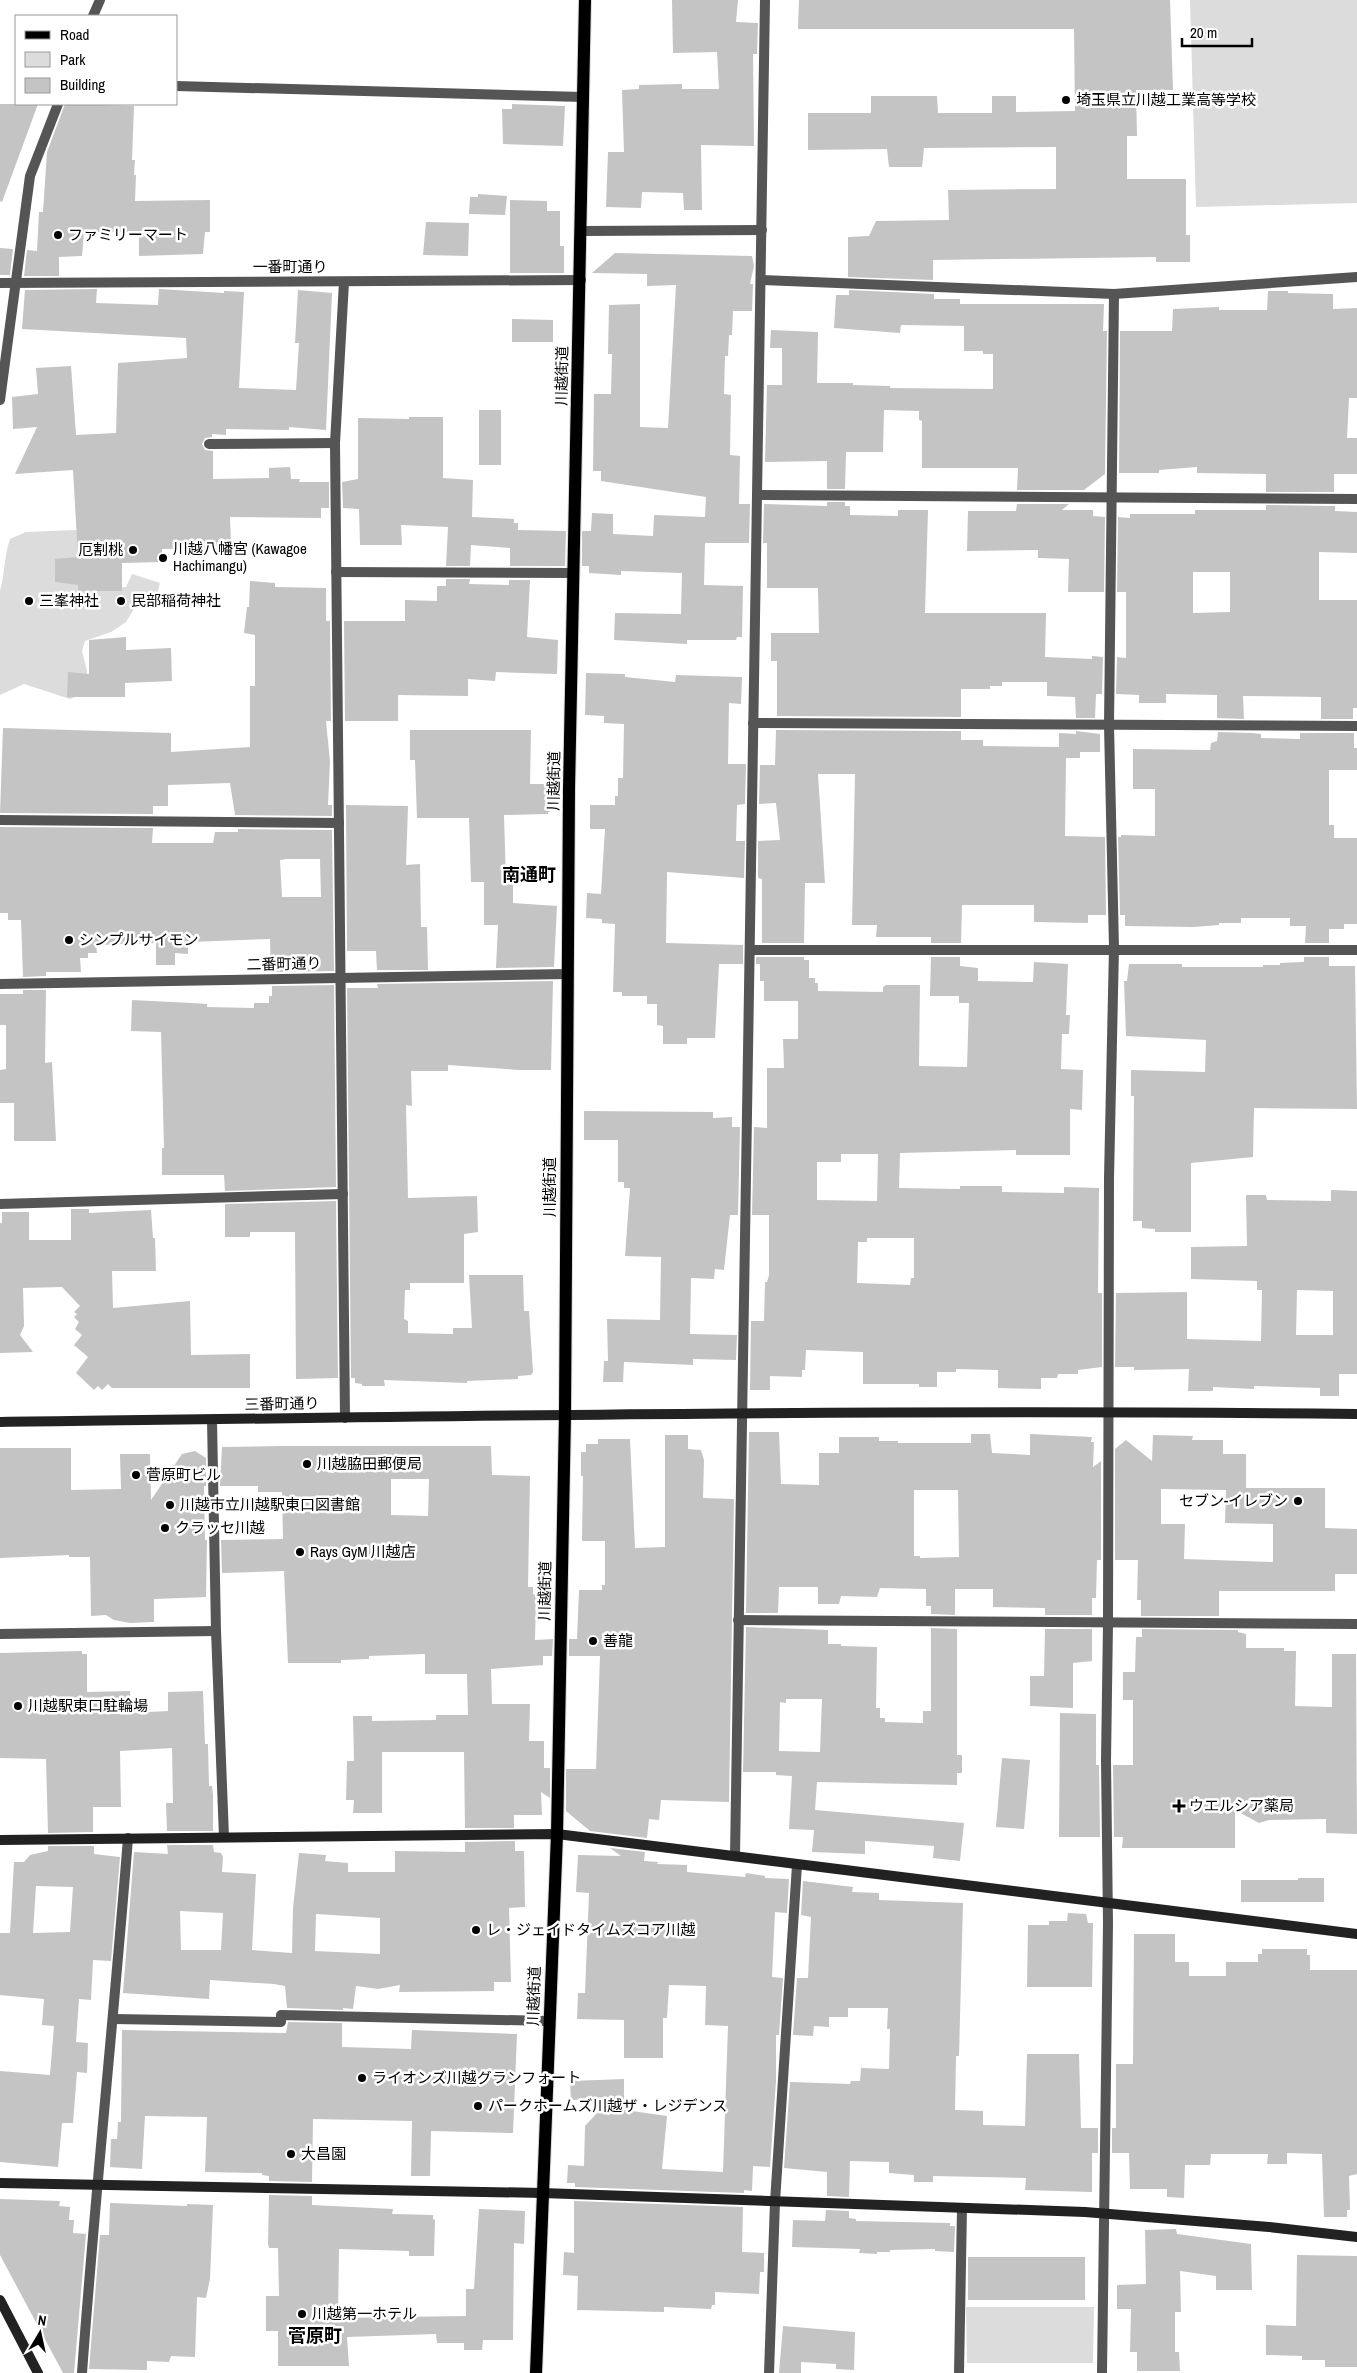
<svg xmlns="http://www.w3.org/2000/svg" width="1357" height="2373" font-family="'Archivo Narrow','Noto Sans JP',sans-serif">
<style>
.green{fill:#dcdcdc}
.building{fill:#c4c4c4;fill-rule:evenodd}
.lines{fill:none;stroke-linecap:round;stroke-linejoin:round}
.primary-casing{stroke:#dbdbdb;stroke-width:14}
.street{stroke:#555;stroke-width:10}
.secondary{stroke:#222;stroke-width:10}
.primary{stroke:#000;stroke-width:12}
.poi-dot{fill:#000;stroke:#fff;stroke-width:2}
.labels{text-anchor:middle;stroke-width:5;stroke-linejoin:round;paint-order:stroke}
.poi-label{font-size:15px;fill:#000;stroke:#fff;text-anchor:start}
.street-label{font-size:15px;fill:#000;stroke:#fff}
.quarter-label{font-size:18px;font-weight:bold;fill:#000;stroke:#fff}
</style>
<rect width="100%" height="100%" fill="#fff"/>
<g class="green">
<path d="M1190 0H1357V203L1196 207Z"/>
<path d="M76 530 95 557 106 588 126 587 132 574 160 583 157 596 134 609 126 622 111 632 85 641 82 651 87 671 85 693 70 699 24 684 0 695V591C5 573 4 556 10 539L26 532Z"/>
<path d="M966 2307H1094L1093 2363H967Z"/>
</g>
<g class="building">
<path d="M672 0H738L736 22 758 23 757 54H753L754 146 701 145 702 210H684L683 193 642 192 641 208 606 207 608 152H624L622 90 639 89V85L682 84V89H719L717 52 673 53Z"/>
<path d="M799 0H1170L1173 90H1136L1137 136H1127V179H1186V235H1190V262H1156V257L933 260V280L848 277V237L869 236 876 221 949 220 948 190 1056 189V147L924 148 922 167H889L887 149 808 150V113H871V96H937L938 113H992V96H1016V112L1075 111 1074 29H798Z"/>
<path d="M0 104H38L2 202 0 201Z"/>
<path d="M65 104 134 106 132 160H135L134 175H136L135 201 210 200V232H205L203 254 139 256V232H84L82 256 59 257V276H24L27 250 37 251 39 212H43L47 152Z"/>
<path d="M512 104 565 106 563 146 503 144 502 109H512Z"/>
<path d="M478 194 507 196 505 215 469 214 470 197H478Z"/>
<path d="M510 200 547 201V211H560V246H564V273H510Z"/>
<path d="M426 222 469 223 468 256 423 255Z"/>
<path d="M0 248 13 249 10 275H0Z"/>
<path d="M615 253 752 256 754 266 750 284H753L752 311H733L732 335H729L728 356H725L724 394 731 395 730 455 740 456 739 504H750L749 543H705L704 585 743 586 742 637H737L736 640H687V644L614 640 615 613 681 614 682 573 621 571V575L589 573V566H582V531H591L592 513 613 514V534L653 536 654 515 705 517 706 497 601 481V471H593L594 394H611L612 354H608L609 305 640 304V427L668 428 676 285 647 286V274L592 273Z"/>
<path d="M97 289 96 303 158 305 159 289 224 293V291L244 292 239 388 296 390 299 343H295L298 290 332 293 326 430 289 427V430L226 429V435L212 434V437L205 438 202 444 205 450 213 451V479L269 478V468L290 467 291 479H300L299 482H329V508H321V518L230 517 231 545H218L217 548 162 549V562L122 563V591H78V585L55 582V559L78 557 73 470 15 474 37 427 13 429 12 397 38 394 36 368 71 366 76 435 116 433 118 363 187 358 186 338 22 329 25 290Z"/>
<path d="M849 290 934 294V299H960V304H1104L1103 331H1107L1105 474 1084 490H1017L1018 468H922V421L919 420V411L884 410 883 452H846L845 489H827V461L765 462 767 385H782V348H770L771 330 818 332 817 383H853V385L890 386V388L993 389V354H983V351H964V326L901 325 900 333 834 328 836 295H849Z"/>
<path d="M1268 291H1288V293L1333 294V309L1357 308V398H1349L1347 438H1357V474H1334V492H1266V474L1197 473V467L1159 470V473H1119L1120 331H1172L1173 309 1219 307V310H1267Z"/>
<path d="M512 319 553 320V342H512Z"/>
<rect x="479" y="410" width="22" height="55"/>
<path d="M409 417H443V478L473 480 472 517 514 519V523H518V530L566 531 565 566H510V548L471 545 470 566H446L448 527 401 525 402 545H360L359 509 343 508 342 482 358 479V418L409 419Z"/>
<path d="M827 502H845V506H850V515L898 516V510H928L925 613H1046L1045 657 1092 659V656L1103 657 1102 694H1096L1095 718H1076L1075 697 1047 696V682H1002V686H990V689H961V717L777 716V661H771V633H819L818 588H767V543H763L764 504 827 506Z"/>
<path d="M1017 504H1069L1062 510H1093V516L1105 517 1104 592H1068L1069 559 1038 558V550L967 551 968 511H1016Z"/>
<path d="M1266 505 1335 506V511L1357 512V553L1319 552V600H1357V708H1353V719H1321V697L1243 696 1244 719 1217 718V695L1166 694V703H1139V695L1116 694 1117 657 1126 658V592H1117L1118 517 1130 518V514H1195V510H1266ZM1193 572H1230V612L1193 613Z"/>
<path d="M446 579H470L469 584 509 585V580H530L527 637 558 640 557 674 496 672 495 681 468 679V696L398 695V721H345L344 621H405V600L437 601V586H446Z"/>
<path d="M250 581 275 583V587L326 588V621H330L331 721H326L330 762 328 805H332V816L235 815 230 783 168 785V806H153V814L0 813 3 728 171 733V752L250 747V686H255V635L244 633 247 607H249Z"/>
<path d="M126 637V650L171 648 172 681 125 683V697H67L68 672 89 674V640Z"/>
<path d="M586 673 625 674V677L675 682 676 675 742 677 741 704 729 703 728 764H746L745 804 737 805 736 841H745L744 878 667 872 666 943 743 945V964H719L715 1038H687V1044H663V1026L657 1025V1004H647V996H622V992H613L615 924 602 923V919L586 918 587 893 601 894 605 829H590V805H615V796H618V778H623L624 724 604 723V716L585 715Z"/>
<path d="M410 730H531L530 784H550V812H548V814L504 815 506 882H513V903L557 906 554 967 496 968 498 925H484V882H471L469 818H417L415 760H410Z"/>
<path d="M776 730 961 731V740H983V746L1059 747V733L1076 734V731L1100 734V752H1080V758H1066L1065 836 1105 837 1106 915H1088V923L1034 922V905H962L961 943H931V937H876L877 925H852L855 774H818L825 883H805L804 943H762V879L758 878V841L780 840 776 803 759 804 760 765H775Z"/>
<path d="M1218 732 1252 733 1261 734V738L1300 739V733H1354V748H1357V770H1329V825H1334V838H1357V924H1344V929H1329V943H1305L1306 926H1290V918H1241V923H1219V925L1194 927 1125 926V915H1120L1118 837H1121V835L1155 836V789H1133V749L1210 750 1211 743 1217 741Z"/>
<path d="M346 805 408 806 406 865 420 864 421 927H427L428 970H377L376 951H347Z"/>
<path d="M0 827 153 828 152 843H213L215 832H238V829L332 830 334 971 271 972 270 939 188 942V954L175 953V965H156V943L96 945 97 953H88V958H80L81 972H46V976L23 977 21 920H8V913H0ZM286 859H320L321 897H282L280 860Z"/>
<path d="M756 957H804V960H809V978H815V983H818V991L883 992V987L886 985H920L919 1066 967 1067 969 1003H959V996H930L931 957H960V966L978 968V981L1033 982 1034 962 1068 964 1066 1015H1070L1069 1034H1062L1061 1069 1083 1070 1082 1110 1070 1109V1155H1016V1150L900 1153 899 1188 960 1189V1186H1002V1192L1064 1193V1187L1099 1188 1098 1293H1102V1367L1078 1370V1374H1058L1057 1378H1041V1389L998 1388V1370L956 1369V1372H937V1387H919V1384H863V1352L806 1350 805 1370H802V1377L770 1376V1390H750L751 1321H764L765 1282H767L769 1275V1215H752L754 1127 767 1128V1068H784L783 1039H798V1001H764V981H760V964H756ZM841 1154H878L877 1201 817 1200V1162H841ZM867 1238H914V1278H911L910 1285 857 1283 858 1242H867Z"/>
<path d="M1304 957H1329V966H1355L1357 1109 1254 1108 1253 1157 1191 1163V1232H1155V1229L1142 1228V1221H1133L1134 1096H1131V1070L1205 1072 1206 1040 1126 1036 1124 981H1127L1129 964H1182V967H1263V965H1280V963L1302 962H1304Z"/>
<path d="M553 981 551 1070H519L448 1065V1071H411L412 1106 406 1105 408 1198 477 1196 478 1232 464 1234V1283H410V1290H405L404 1319 408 1321V1333L453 1334V1328H472L469 1275H523L524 1311H529L533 1372 531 1375 518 1376V1379L467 1381V1383L384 1380 385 1386H362V1384L355 1383V1378H351L347 988H378L377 984Z"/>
<path d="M334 985 336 1187 225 1191 224 1175H162V1148H164L161 1032 131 1031 132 1000 192 1003 207 1004V1007L254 1008V1003H269V996H272V986Z"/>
<path d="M23 990H46L45 1063 52 1062 56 1141H14V1103H0V1070L6 1069V1025H0V994H23Z"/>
<path d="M584 1111 713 1112V1118L732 1117V1127H740L738 1215H730L724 1270 715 1269 714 1279 691 1278 690 1334 737 1335 736 1360 693 1359V1365L624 1362 623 1382H603L604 1361H608L607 1319 660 1320 661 1257 625 1256 630 1188H624V1182H618V1140H584Z"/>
<path d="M1331 1190 1357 1191V1374H1339V1396H1320V1388L1254 1386V1389L1213 1387V1391H1188L1189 1369 1134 1370V1367H1115L1116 1293 1187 1292V1339L1261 1341 1262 1290H1257V1281L1191 1279V1247L1247 1246 1246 1195H1266L1267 1200 1331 1201ZM1297 1290 1333 1291V1335H1296Z"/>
<path d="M336 1201 338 1378 296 1379 295 1232H250V1237H225V1204Z"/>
<path d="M71 1209H89V1213L151 1210 153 1238H155L156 1271H112L113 1308 190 1301 191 1355 250 1354V1388H112L108 1384 102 1390 98 1386 94 1390 76 1373 88 1357 74 1345 82 1335 75 1329 79 1322 74 1317 77 1314 74 1312 80 1306 62 1287 23 1288 24 1326 20 1335 33 1352 0 1353V1223H2V1212H29V1240H71Z"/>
<path d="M749 1432H779L781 1484 819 1485V1453H839V1437H879V1441H898V1443H971V1434H990L992 1453 1030 1455V1434L1092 1437 1091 1442H1094L1093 1467 1101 1461V1560H1097L1096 1598H1092V1615H1045V1608L993 1607V1589H955V1615L931 1614V1606H926V1589L880 1588 877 1597 841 1596 839 1604H818V1587H779L778 1613H746ZM914 1490H958L959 1557 920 1558V1556H914Z"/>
<path d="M665 1435H688V1449L701 1450 704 1460 703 1498 734 1499 729 1802 661 1800 659 1820 649 1819 647 1838 590 1831 566 1811V1769H596L600 1656H569V1639H577L579 1590H602V1585H605V1541H582L583 1476H581V1452H586V1444H598V1439H630L635 1548 665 1547Z"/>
<path d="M1153 1435 1193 1436 1192 1440H1223V1454H1246V1488H1325V1528L1357 1529V1574H1335V1591H1219V1616H1141V1600H1137L1138 1560H1115V1449L1126 1440 1152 1461ZM1161 1489 1226 1490 1225 1523 1273 1524V1562L1184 1559 1185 1524H1161Z"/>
<path d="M281 1446H491L492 1475 530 1476 528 1587H533V1594L536 1595 535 1640 553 1639 552 1656H543V1665L491 1669 492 1704H530L529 1741H544V1768H550V1798L541 1792 542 1815H514V1828H465L464 1752H382V1813H353L354 1800H346L347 1761H354L353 1716H372V1721L436 1720V1715H468L467 1674H425V1654L369 1656V1659L341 1660V1663H288L284 1571 222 1573 221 1540 283 1539 282 1492H258V1486H220L222 1447ZM391 1479H429L428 1516 391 1515Z"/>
<path d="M0 1448H71V1490L121 1489 120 1454H150L151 1500 182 1454 195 1451 206 1458V1486H204L205 1540H207L206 1597 154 1599V1622L130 1623 114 1620 106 1615 91 1616 90 1557H69V1555L0 1558Z"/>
<path d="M746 1627 828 1630V1644H841V1646L877 1647 876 1708H880V1718H885V1722L923 1723V1711H931V1628L957 1629V1755H962V1773H957V1785L817 1782 815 1810 964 1823 960 1861 933 1858 934 1846 865 1841V1854L812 1852 814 1830 789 1829 792 1776 776 1775V1772H743ZM786 1699H822L820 1752 779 1751 780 1702 786 1703Z"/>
<path d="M1045 1629H1092V1661L1073 1663V1708L1030 1706V1676H1044Z"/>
<path d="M1142 1629 1238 1630V1632L1246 1634V1648H1284V1651H1296L1295 1706 1332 1707V1654H1356L1357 1834 1326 1833V1819L1269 1820 1259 1823 1235 1810V1848H1122L1123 1837H1114L1113 1765H1133V1700H1123V1672H1135L1136 1637H1142Z"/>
<path d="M82 1651V1654H87V1692L130 1691 131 1713 168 1711V1692L203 1691 205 1744H208L209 1786H212L213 1795V1831H167L166 1803H173L172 1748 120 1751 121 1807H93V1832L48 1833 46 1759 0 1758V1653Z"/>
<path d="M1060 1713 1096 1714V1765H1099L1100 1837H1059Z"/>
<path d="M1002 1758 1030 1760 1024 1829 996 1827Z"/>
<path d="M515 1841V1851H524L525 1907 509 1908 511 1982H494V1991L399 1992 400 1985 378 1989 356 1986 353 2009 343 2008V2010L287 2008 285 1986 274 1984 210 1980 209 1999 123 1993 134 1852 168 1854 167 1845H213L214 1852 221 1853 223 1857 222 1872 256 1874 252 1950 292 1953 293 1908 299 1853 326 1855 325 1861 348 1863V1872H395V1851L465 1852V1842ZM180 1911 223 1913 221 1950H181ZM316 1914 380 1918V1954L315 1951Z"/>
<path d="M48 1846H94V1854L120 1857 111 1961 93 1960 91 2000 79 1999 76 2042 88 2043 87 2073 77 2072 73 2123H62L58 2167 0 2162V2071L50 2075 54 2026 42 2025 44 1999 0 1995V1933H10L14 1862H24L30 1855 48 1851ZM36 1886 73 1887 70 1932 33 1933Z"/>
<path d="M610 1848 645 1852 644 1861 658 1862 657 1864 687 1865V1872L745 1877 746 1873 765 1876V1878L789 1879 787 1913 775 1912 772 1977 783 1978 779 2035H776V2081L770 2167 753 2166 752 2191 744 2190V2193L575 2187V2183H567L568 2165 584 2166 585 2126 610 2099 571 2100 570 2081 624 2079V2105H632V2111L667 2116 662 2169 723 2172 728 2026 705 2025 706 1986 669 1985 667 2018H663V2058H624V2020L577 2019 578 1993H585L589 1893 576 1892 578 1855 621 1856Z"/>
<path d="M1298 1878H1324V1902H1241V1880H1298Z"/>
<path d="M803 1881 853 1887 852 1892 879 1893V1900L963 1903 959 2056H956L955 2110 983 2111V2125L1025 2126 1027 2054H1079L1081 2128H1098V2153H1092V2192L1025 2190 1026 2178 933 2176V2182H914V2175L889 2173V2162L850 2161 849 2197 827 2196V2172L784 2168 790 2082 850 2084 851 2081H860L861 2068 889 2069 890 2029H887L888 2008H848V2017H829V2027L814 2026 813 2036 793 2035 797 1978H808L811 1917 801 1915Z"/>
<path d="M1068 1913 1086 1914 1088 1923H1093L1092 1987H1027L1028 1925H1049V1921H1067Z"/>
<path d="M1134 1934H1175V1962H1189V1976H1226V1962H1258V1954H1262V1949H1307V1955H1310V1970H1357V2174L1349 2176 1350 2210H1347V2217H1324L1322 2154 1287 2153V2164H1267L1268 2154H1211L1210 2165H1185L1184 2198 1167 2197V2189H1130L1129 2153H1112V2128H1116V2064H1133Z"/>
<path d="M288 2022 342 2023V2047L411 2049 412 2030 517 2034 513 2133 431 2131 430 2176H411L412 2121 313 2119 312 2182 269 2181V2176L262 2175V2173L205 2172 207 2117 145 2116 142 2169 110 2167 111 2139H117L118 2122H121L122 2030 286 2033Z"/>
<path d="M269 2195 312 2196V2205L393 2209 392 2214 433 2215V2219L435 2220 434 2256H409V2251L339 2249 338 2318 466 2316V2289H474L479 2209 525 2211 524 2244 514 2243 513 2340H483L482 2350H464V2343H437L436 2334 347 2337 349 2366H278V2331H266V2296H279L278 2248H269L268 2244Z"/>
<path d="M0 2199 60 2201 59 2206 70 2207 69 2220H74L73 2233 86 2234 74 2373H63L0 2255Z"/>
<path d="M574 2201 743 2207 742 2252 764 2253V2272H760L759 2294 715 2292V2305H712L711 2309 664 2307V2312L577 2310 578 2276 563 2275 564 2252 574 2253Z"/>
<path d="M110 2203 187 2206V2204L213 2205 210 2279 206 2298 197 2297 195 2357 171 2356 169 2362 147 2361V2370L89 2369 100 2235H109Z"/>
<path d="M826 2210 849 2211V2218L856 2219V2221L950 2223V2226H955L954 2252 935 2251V2249L890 2250V2252H877V2254L859 2253 860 2249 792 2247 793 2220 825 2221Z"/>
<path d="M1176 2229 1177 2234 1251 2244 1252 2290H1216V2276L1180 2271 1181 2312H1175V2352H1179L1180 2371H1137V2352H1130L1131 2309H1117V2285L1146 2284 1145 2230Z"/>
<path d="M1297 2255 1357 2256V2367H1325V2360H1302V2356L1266 2355V2325L1296 2326Z"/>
<rect x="968" y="2257" width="117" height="43"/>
<path d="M783 2326 855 2332 854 2370 836 2369V2364L801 2362V2373H779Z"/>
</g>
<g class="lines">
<defs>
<path id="primary" d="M536 2373 557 1834 565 1415 569 789 585 0"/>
</defs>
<use href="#primary" class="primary-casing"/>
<g class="street">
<path d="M93 16 100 0"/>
<path d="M176 86 583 97"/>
<path d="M582 231 762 230"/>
<path d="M761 280 1114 294 1357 277"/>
<path d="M344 282 335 443 345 1418"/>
<path d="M0 283 581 280"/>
<path d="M0 400 30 176 58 104"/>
<path d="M209 444 335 443"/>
<path d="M757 495 1357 499"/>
<path d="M336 572 574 573"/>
<path d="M753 723 1357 726"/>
<path d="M0 820 339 823"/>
<path d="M750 950H1357"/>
<path d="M0 984 568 974"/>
<path d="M0 1204 343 1194"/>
<path d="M212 1420 216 1631 224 1837"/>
<path d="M738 1620 1357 1624"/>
<path d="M0 1634 216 1631"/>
<path d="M735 1856 765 0"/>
<path d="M114 2019 281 2022V2015L549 2021"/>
<path d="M82 2373C95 2194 114 2017 128 1838"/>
<path d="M769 2373 775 2202 797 1865"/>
<path d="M959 2373 962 2208"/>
<path d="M1102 2373 1108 1923 1106 1760 1108 1623 1109 1178 1114 948 1109 725 1114 294"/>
</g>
<g class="secondary">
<path d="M0 1422C452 1416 905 1409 1357 1414"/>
<path d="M0 1840 557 1834 1357 1934"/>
<path d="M0 2183 542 2193 1085 2212 1269 2227 1357 2237"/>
<path d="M0 2300 38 2373"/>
</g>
<use href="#primary" class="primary"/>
</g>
<g class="poi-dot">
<circle cx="1066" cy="100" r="5"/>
<circle cx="58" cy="235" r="5"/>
<circle cx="133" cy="550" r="5"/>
<circle cx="163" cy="558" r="5"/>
<circle cx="29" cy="601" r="5"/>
<circle cx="121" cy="601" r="5"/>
<circle cx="69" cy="940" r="5"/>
<circle cx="307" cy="1464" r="5"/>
<circle cx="136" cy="1475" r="5"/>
<circle cx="1298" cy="1501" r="5"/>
<circle cx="170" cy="1505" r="5"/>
<circle cx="165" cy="1528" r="5"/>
<circle cx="300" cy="1552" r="5"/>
<circle cx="593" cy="1641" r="5"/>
<circle cx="18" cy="1706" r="5"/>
<path d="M1176.5 1798.5h5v5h5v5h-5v5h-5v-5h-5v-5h5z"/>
<circle cx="476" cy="1930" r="5"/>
<circle cx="362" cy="2078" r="5"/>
<circle cx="478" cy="2106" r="5"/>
<circle cx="291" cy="2154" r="5"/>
<circle cx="302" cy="2314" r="5"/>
</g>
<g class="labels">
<g class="poi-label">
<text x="1076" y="105">埼玉県立川越工業高等学校</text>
<text x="68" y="240">ファミリーマート</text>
<text x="173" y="554">川越八幡宮 (Kawagoe<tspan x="173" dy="17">Hachimangu)</tspan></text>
<text x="123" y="555" text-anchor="end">厄割桃</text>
<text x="39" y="606">三峯神社</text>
<text x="131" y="606">民部稲荷神社</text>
<text x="79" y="945">シンプルサイモン</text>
<text x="317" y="1469">川越脇田郵便局</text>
<text x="146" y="1480">菅原町ビル</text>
<text x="1288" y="1506" text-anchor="end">セブン-イレブン</text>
<text x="180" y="1510">川越市立川越駅東口図書館</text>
<text x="175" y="1533">クラッセ川越</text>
<text x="310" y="1557">Rays GyM 川越店</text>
<text x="603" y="1646">善龍</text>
<text x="28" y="1711">川越駅東口駐輪場</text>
<text x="1189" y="1811">ウエルシア薬局</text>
<text x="486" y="1935">レ・ジェイドタイムズコア川越</text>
<text x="372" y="2083">ライオンズ川越グランフォート</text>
<text x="488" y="2111">パークホームズ川越ザ・レジデンス</text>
<text x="301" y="2159">大昌園</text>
<text x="312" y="2319">川越第一ホテル</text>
</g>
<g class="street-label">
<text x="290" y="272">一番町通り</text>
<text transform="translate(562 376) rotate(-89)" y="5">川越街道</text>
<text transform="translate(554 781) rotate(-89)" y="5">川越街道</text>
<text transform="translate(284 964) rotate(-1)" y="5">二番町通り</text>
<text transform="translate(550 1187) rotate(-90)" y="5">川越街道</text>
<text transform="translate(282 1404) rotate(-1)" y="5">三番町通り</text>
<text transform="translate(545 1591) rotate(-89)" y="5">川越街道</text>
<text transform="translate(534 1996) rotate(-88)" y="5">川越街道</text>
</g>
<g class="quarter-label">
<text x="529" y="881">南通町</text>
<text x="315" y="2342">菅原町</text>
</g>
</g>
<rect x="15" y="15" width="162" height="90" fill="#ffffff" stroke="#999999"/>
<rect x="25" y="31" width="25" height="8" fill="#000000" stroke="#999999"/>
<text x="60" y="40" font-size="15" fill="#000000">Road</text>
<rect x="25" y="52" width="25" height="15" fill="#dcdcdc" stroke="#999999"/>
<text x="60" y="65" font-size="15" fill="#000000">Park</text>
<rect x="25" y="78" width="25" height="15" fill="#c4c4c4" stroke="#999999"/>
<text x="60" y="90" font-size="15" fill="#000000">Building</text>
<g transform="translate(40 2333) rotate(9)" stroke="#ffffff" stroke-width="4" paint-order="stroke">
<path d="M0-4L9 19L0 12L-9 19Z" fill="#000000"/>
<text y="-8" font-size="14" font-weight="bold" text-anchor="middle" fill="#000000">N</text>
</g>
<path d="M1182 38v8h70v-8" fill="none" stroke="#000000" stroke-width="2.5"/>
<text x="1190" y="38" font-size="15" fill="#000000" stroke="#ffffff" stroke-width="4" paint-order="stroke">20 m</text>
</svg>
